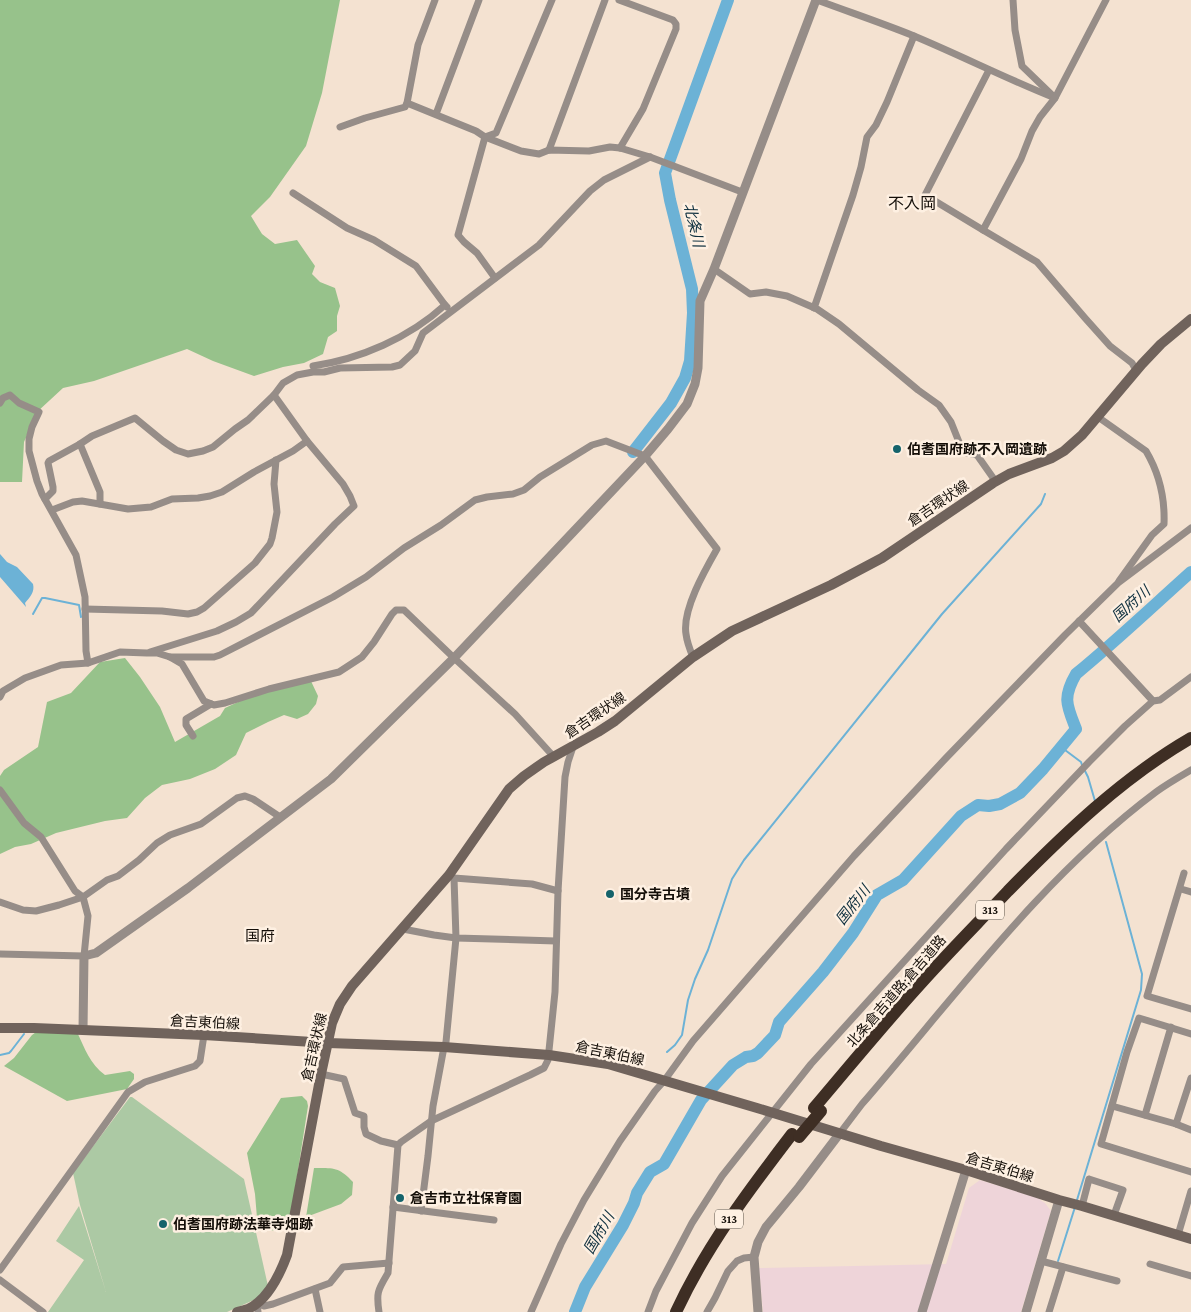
<svg xmlns="http://www.w3.org/2000/svg" width="1191" height="1312" font-family="'Crimson Pro','Noto Sans JP',serif">
<style>
.industrial{fill:#eed4d9}
.green{fill:#acc9a4}
.forest{fill:#97c28b}
.water{fill:#6cb2d6}
.lines{fill:none;stroke-linecap:round;stroke-linejoin:round}
.stream{stroke:#6cb2d6;stroke-width:2}
.river{stroke:#6cb2d6;stroke-width:12}
.minor{stroke:#968d88;stroke-width:7}
.tertiary{stroke:#968d88;stroke-width:9}
.secondary{stroke:#70635c;stroke-width:10}
.motorway{stroke:#3e2e24;stroke-width:12}
.motorway-bridge{stroke:#3e2e24;stroke-width:12}
.poi-dot{fill:#15636b;stroke:#fef0e2;stroke-width:2}
.labels{text-anchor:middle;stroke-width:5;stroke-linejoin:round;paint-order:stroke}
.shield{fill:#fef0e2;stroke:#5a5249;stroke-width:1}
.shield-label{font-size:12px;font-weight:bold;fill:#140e08}
.poi-label{font-size:14px;font-weight:bold;fill:#140e08;stroke:#fef0e2;text-anchor:start}
.street-label{font-size:14px;fill:#140e08;stroke:#fef0e2}
.water-label{font-size:15px;font-style:italic;fill:#0f303f;stroke:#fef0e2}
.neighbourhood-label{font-size:15px;fill:#140e08;stroke:#fef0e2}
.quarter-label{font-size:16px;fill:#140e08;stroke:#fef0e2}
</style>
<rect width="100%" height="100%" fill="#f4e2d1"/>
<path class="industrial" d="M980 1180 1040 1198V1200L1045 1203 1051 1211 1021 1312H763L759 1268 946 1264 969 1188Z"/>
<path class="green" d="M130 1097H132L244 1179 268 1286 258 1298 227 1312H48L84 1260 56 1241 79 1206 106 1292 80 1205 73 1173Z"/>
<g class="forest">
<path d="M0 0H340L322 93 306 146 270 197 251 216 262 234 275 244 297 240 315 266 312 274 320 282 335 288 340 306 337 316V331L328 337 323 354 304 363 283 367 254 376 213 361 187 349 94 381 63 388 37 412 24 442 22 482H0Z"/>
<path d="M125 658 140 677 160 707 175 742 220 716 225 708 262 691 310 679 318 696 316 704 308 714 297 719 284 715 268 722 246 733 236 755 215 769 190 779 162 785 145 798 127 818 105 821 56 833 31 844 15 847 0 854V776L4 770 38 747 47 702 71 693 100 662Z"/>
<path d="M39 1030 77 1032C85 1049 90 1064 105 1075L130 1071 134 1074V1079L127 1089 67 1101 4 1066 14 1058 32 1035Z"/>
<path d="M302 1096 307 1101 308 1106 291 1215 277 1230 266 1231 257 1218 255 1194 247 1153 281 1098Z"/>
<path d="M314 1168C334 1168 339 1167 353 1182L352 1195 341 1204 306 1217Z"/>
</g>
<path class="water" d="M0 554 7 562 17 567 33 584C35 592 30 597 25 603L26 607 0 577Z"/>
<g class="lines">
<g class="stream">
<path d="M33 614 42 598H45L79 605 81 617"/>
<path d="M1061 747 1081 762 1082 765"/>
<path d="M1084 769 1088 777 1095 801"/>
<path d="M667 1052 675 1045 682 1035 688 1000 695 979 708 950 732 879 744 860 942 614 1041 504 1045 494"/>
<path d="M0 1055 9 1053 11 1051 24 1034"/>
<path d="M1077 1200 1141 990 1142 974 1106 842"/>
<path d="M1058 1261 1075 1207"/>
</g>
<g class="river">
<path d="M633 452 671 403 685 378 690 361 693 313 692 289 670 200 665 173 728 0"/>
<path d="M575 1312 585 1287 623 1225 634 1203 637 1193 650 1172 664 1164 701 1100 733 1065 746 1057 753 1056 758 1053 775 1035 779 1022 823 972 853 933 877 895 903 880 961 816 978 805 989 806 1000 804 1020 793 1043 769 1076 729C1067 706 1062 698 1076 674 1115 642 1153 606 1191 572"/>
</g>
<g class="minor">
<path d="M619 0 673 20 676 24V29L643 109 620 148"/>
<path d="M817 0C849 12 882 23 914 36 962 56 1007 79 1055 98"/>
<path d="M1013 0 1015 30 1022 66 1051 94"/>
<path d="M1106 0 1055 98 1040 117 1032 131 1021 159 983 230 1037 262 1085 318 1110 346 1132 363 1136 370"/>
<path d="M407 103 476 131 485 137 521 151 539 154 549 150 589 151 610 147 620 148 650 157 742 192"/>
<path d="M436 114 479 0"/>
<path d="M340 127 365 118 405 107 407 103 418 45 435 0"/>
<path d="M485 137 458 235 464 242 477 253 495 278"/>
<path d="M485 137 496 133 552 0"/>
<path d="M549 150 605 0"/>
<path d="M293 193 347 228 374 240 416 266 445 305"/>
<path d="M983 230 925 195 989 70"/>
<path d="M714 269 750 294 766 292 787 296 817 309 839 324 918 390 939 405 951 422 963 452 977 455 996 482"/>
<path d="M814 308 853 195 861 167 867 137 876 125 887 102 914 36"/>
<path d="M313 366C360 359 409 338 445 305L447 307"/>
<path d="M0 403 3 398 10 395 19 403 39 412 32 427 29 439V451L37 481 42 494 76 555 85 597 86 651 88 663"/>
<path d="M1098 417 1146 451C1159 473 1165 499 1164 524L1152 535 1119 581"/>
<path d="M80 444 100 492V504"/>
<path d="M45 499 53 491V487L48 463 49 461 80 444 92 436 135 418 163 441 176 450 188 454 203 451 213 447 235 429 248 420 274 395 283 383 297 375 313 372H324L340 368 392 367 400 365 415 351 423 333 539 245 590 191 604 180 650 157"/>
<path d="M52 510 73 502 82 501 128 509 151 507 172 499 198 498 210 496 222 492 254 472 293 451 307 441"/>
<path d="M85 609 162 611 188 614 197 612 204 608 255 563 270 544 272 538 277 512 274 484 276 460"/>
<path d="M1079 621 1153 701"/>
<path d="M150 652 217 631 236 622 251 613 335 524 354 506 350 496 343 484 307 441 274 395"/>
<path d="M170 657H214L220 655 333 597 366 577 404 548 441 525 475 500 487 497 513 494 524 490 540 477 592 445 606 441 645 456 717 549C705 570 682 610 686 634 687 642 690 650 693 657"/>
<path d="M0 697 3 691 25 678 61 665 88 663 120 652 147 653H157L170 657 182 664 204 701 214 705 225 703 269 689 339 672 362 657 374 642 392 614 396 610H404L454 658 515 714 554 757"/>
<path d="M193 736 186 725V719L211 704"/>
<path d="M0 790 24 823 41 837 75 891 83 897 88 916 84 956 0 954"/>
<path d="M1184 873 1147 996 1191 1009"/>
<path d="M450 875 454 878 532 884 558 891"/>
<path d="M1181 889 1191 892"/>
<path d="M0 902 23 910 36 911 59 905 83 897 107 880 118 876 139 860 157 843 170 835 201 824 237 798 245 796 253 799 280 817"/>
<path d="M403 929 434 935 456 938 556 941"/>
<path d="M1191 1034 1139 1018 1127 1052 1101 1144 1191 1172"/>
<path d="M321 1074 344 1079 355 1113 364 1116V1127L366 1134 381 1141 398 1145"/>
<path d="M1112 1106 1176 1124 1191 1130"/>
<path d="M1145 1115 1171 1027"/>
<path d="M1176 1124 1191 1078"/>
<path d="M840 1133 862 1104C955 997 1041 878 1156 792 1167 784 1179 777 1191 770"/>
<path d="M1082 1206 1089 1179 1123 1190 1114 1215"/>
<path d="M393 1207 494 1220"/>
<path d="M421 1211 428 1156 433 1106 444 1047 446 1042 456 938 454 878"/>
<path d="M1178 1235 1191 1191"/>
<path d="M1041 1261 1117 1281"/>
<path d="M1150 1264 1191 1276"/>
<path d="M0 1270 128 1092 145 1082 195 1066 200 1061 204 1035"/>
<path d="M0 1280 43 1312"/>
<path d="M315 1289 320 1312"/>
<path d="M258 1312 257 1303 264 1306 273 1304 330 1283 343 1267 389 1263"/>
<path d="M379 1312C376 1292 378 1290 388 1273L398 1145 401 1142 431 1121 530 1075 544 1068 548 1060 555 992 558 891 565 777 568 762 573 747"/>
<path d="M531 1312 561 1244 584 1200 620 1141 655 1091 664 1081 693 1041 854 856 946 758 1065 635 1118 583 1191 528"/>
<path d="M648 1312 656 1291 692 1223 722 1176 811 1064 1006 849 1089 762 1125 726 1153 701 1160 700 1191 677"/>
<path d="M707 1312 715 1298 728 1271 737 1261 744 1258 754 1257"/>
<path d="M1049 1312 1063 1267"/>
</g>
<g class="tertiary">
<path d="M83 1030 84 956 96 953 188 888 331 779 454 658 645 456 668 429 687 404 695 384 698 368 700 301 714 269 816 0"/>
<path d="M758 1312 754 1257 758 1242 766 1227 799 1187 840 1133"/>
<path d="M922 1312 966 1170"/>
<path d="M1026 1312 1059 1200"/>
</g>
<g class="secondary">
<path d="M0 1028H34L204 1035 328 1043 444 1047 549 1055 608 1064 757 1108 881 1146 966 1170 1059 1200 1082 1206 1191 1239"/>
<path d="M237 1312C241 1311 245 1310 248 1309 268 1300 280 1274 287 1255L321 1074 332 1023 340 1004 352 986 449 875 509 789 524 776 544 762 598 732 615 721 693 657 732 631 831 585 882 558 993 483 1009 474 1052 458 1064 451 1082 435 1142 364 1161 344 1191 319"/>
</g>
<g class="motorway">
<path d="M814 1108C847 1069 880 1029 915 990 945 956 977 924 1008 891 1064 834 1122 778 1191 738"/>
<path d="M676 1312C706 1247 749 1190 792 1134"/>
</g>
<path class="motorway-bridge" d="M799 1137 821 1111"/>
</g>
<g class="poi-dot">
<circle cx="897" cy="449" r="5"/>
<circle cx="610" cy="894" r="5"/>
<circle cx="400" cy="1198" r="5"/>
<circle cx="163" cy="1224" r="5"/>
</g>
<g class="labels">
<g class="shield">
<rect x="976" y="900.5" width="28" height="19" rx="4"/>
<rect x="715" y="1209.5" width="28" height="19" rx="4"/>
</g>
<g class="shield-label">
<text x="990" y="914">313</text>
<text x="729" y="1223">313</text>
</g>
<g class="poi-label">
<text x="907" y="454">伯耆国府跡不入岡遺跡</text>
<text x="620" y="899">国分寺古墳</text>
<text x="410" y="1203">倉吉市立社保育園</text>
<text x="173" y="1229">伯耆国府跡法華寺畑跡</text>
</g>
<g class="street-label">
<text transform="translate(938 503) rotate(-34)" y="5">倉吉環状線</text>
<text transform="translate(595 715) rotate(-34)" y="5">倉吉環状線</text>
<text transform="translate(896 991) rotate(-49)" y="5">北条倉吉道路;倉吉道路</text>
<text transform="translate(205 1022) rotate(3)" y="5">倉吉東伯線</text>
<text transform="translate(314 1047) rotate(-77)" y="5">倉吉環状線</text>
<text transform="translate(610 1053) rotate(12)" y="5">倉吉東伯線</text>
<text transform="translate(1000 1167) rotate(17)" y="5">倉吉東伯線</text>
</g>
<g class="water-label">
<text transform="translate(694 225) rotate(77)" y="5">北条川</text>
<text transform="translate(1131 604) rotate(-42)" y="5">国府川</text>
<text transform="translate(853 905) rotate(-52)" y="5">国府川</text>
<text transform="translate(599 1233) rotate(-60)" y="5">国府川</text>
</g>
<g class="neighbourhood-label">
<text x="260" y="941">国府</text>
</g>
<g class="quarter-label">
<text x="912" y="209">不入岡</text>
</g>
</g>
</svg>
